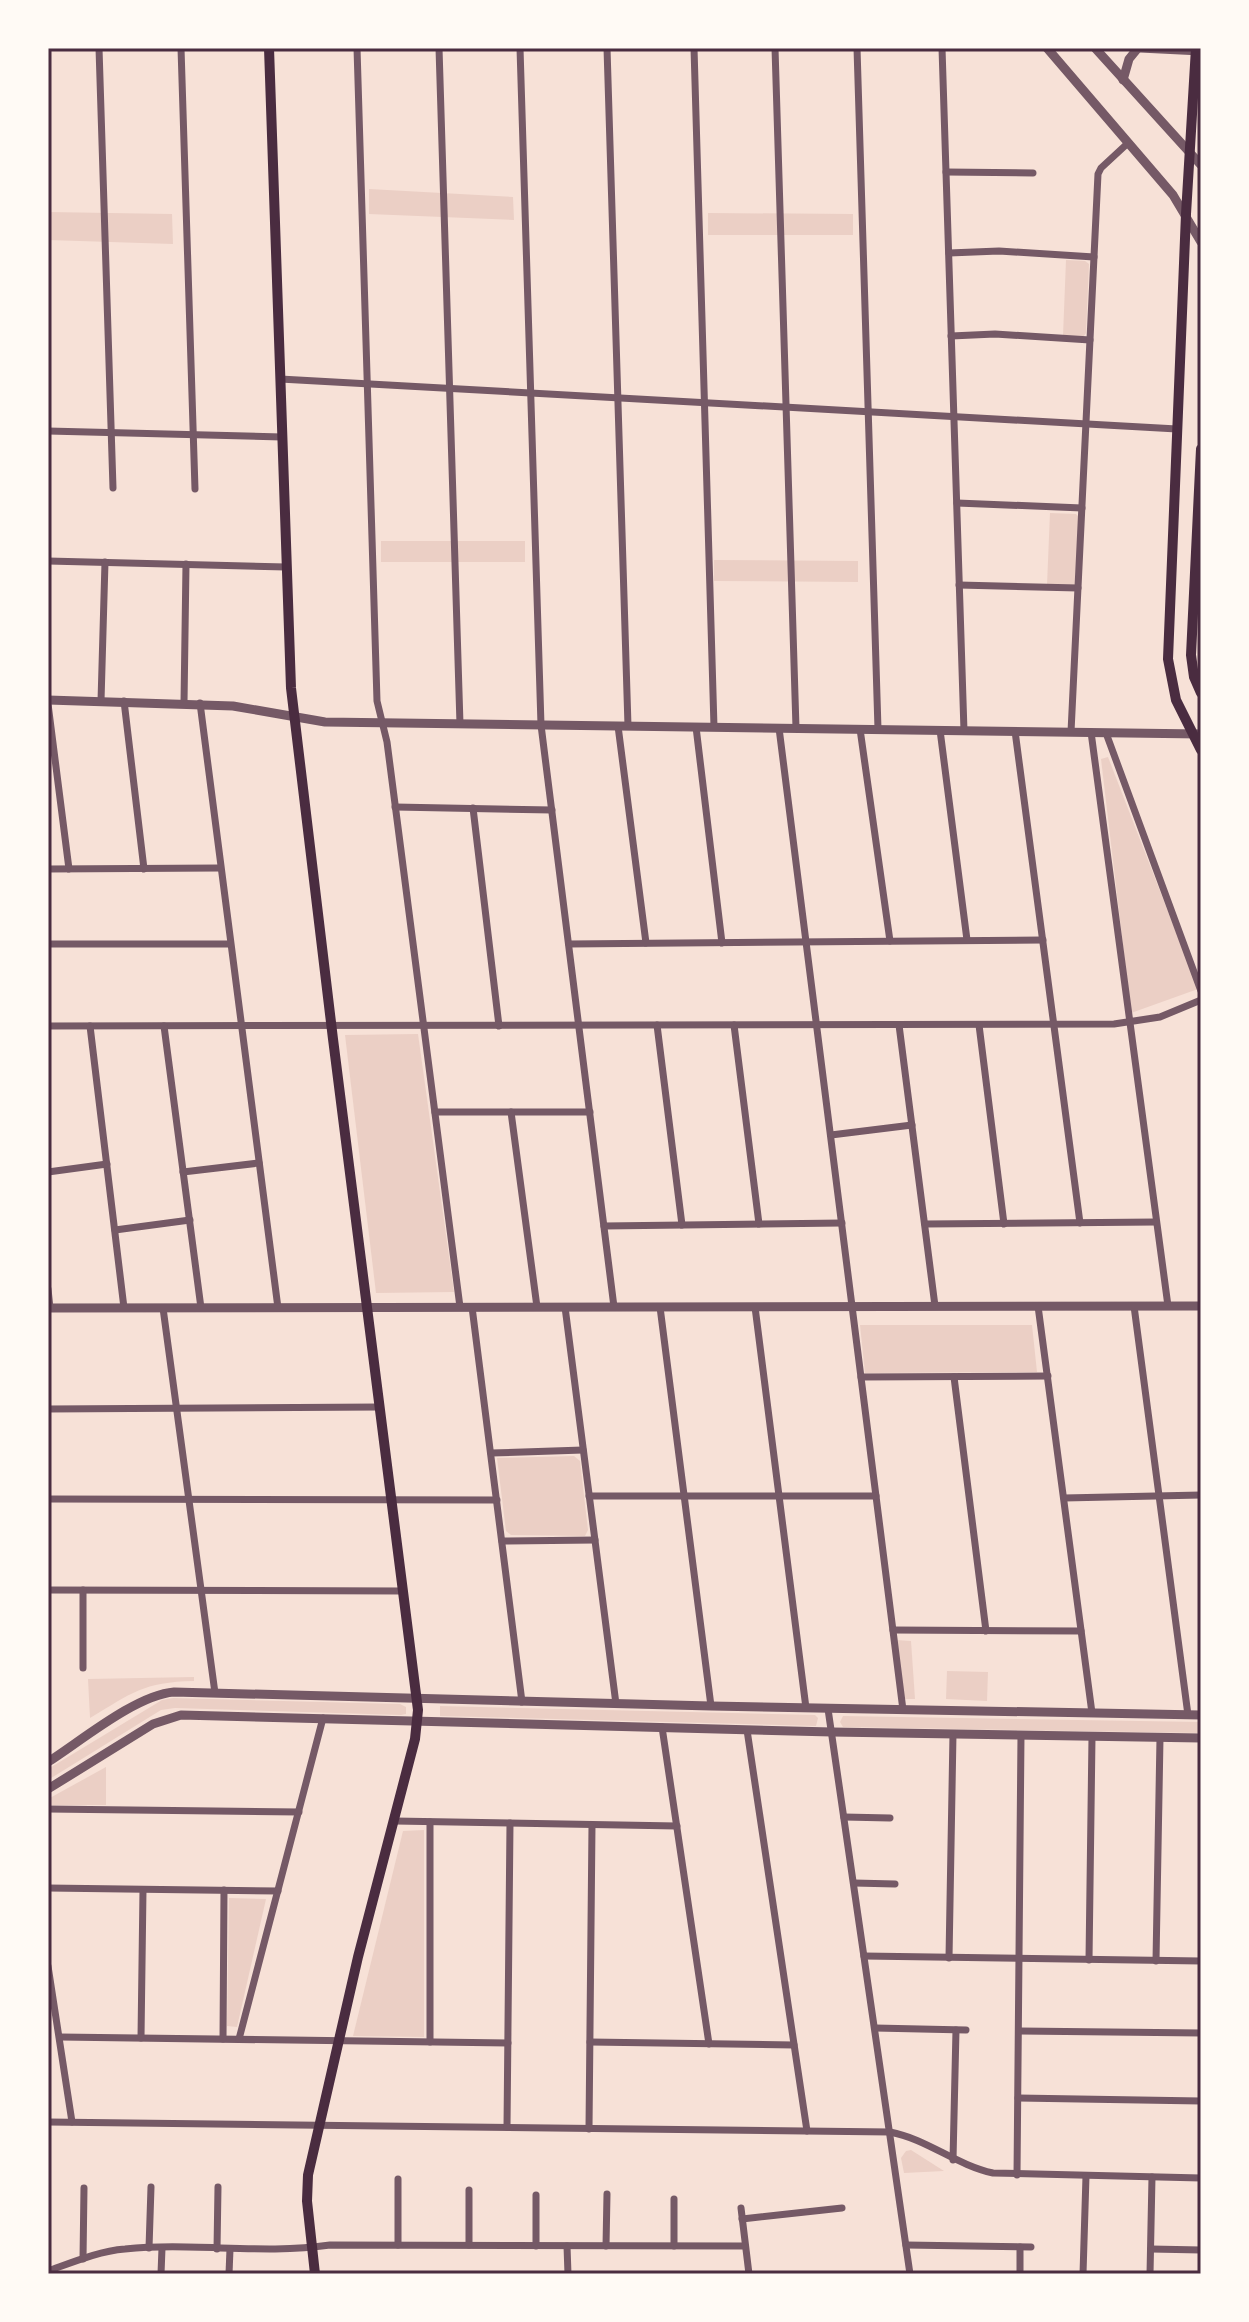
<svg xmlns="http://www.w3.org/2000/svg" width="1249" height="2322" font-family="Arial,sans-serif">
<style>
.green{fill:#ebcfc5}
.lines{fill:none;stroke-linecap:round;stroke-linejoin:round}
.minor{stroke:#755966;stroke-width:7}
.tertiary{stroke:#755966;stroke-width:9}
.secondary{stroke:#4a2c40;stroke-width:10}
.neatline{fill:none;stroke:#4a2c40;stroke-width:3}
</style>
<rect width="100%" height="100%" fill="#f7e1d7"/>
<g class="green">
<path d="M369 189 513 197 514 220 369 214Z"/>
<path d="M48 212 172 214 173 244 48 240Z"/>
<path d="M708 213 853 214V235H708Z"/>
<path d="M1066 260 1085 261 1089 264 1086 333 1083 337 1063 336Z"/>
<path d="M1050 513 1076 514 1079 517 1075 585H1047Z"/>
<rect x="381" y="541" width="144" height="21"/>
<path d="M714 560 858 561V582L714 581Z"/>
<path d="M1108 757 1198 989 1131 1013 1101 759Z"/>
<path d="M418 1034 454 1292 376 1293 345 1035Z"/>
<path d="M860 1325H1032L1037 1372 865 1373Z"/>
<path d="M574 1456 580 1461 588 1530 585 1536 511 1535 506 1531 497 1458Z"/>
<path d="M896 1640 911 1641 915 1699H903Z"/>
<path d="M947 1671 988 1672 987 1701 946 1699Z"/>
<path d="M194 1677V1681C143 1682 132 1693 90 1718L88 1679Z"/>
<path d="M173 1698 400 1704 406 1707V1714L401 1715 175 1708 161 1710 48 1780V1769L162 1700Z"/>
<path d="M440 1706 815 1715 818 1718 816 1726 440 1716Z"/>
<path d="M843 1716 1201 1722V1733L843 1727 840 1722Z"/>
<path d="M106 1767V1805H48V1799Z"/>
<path d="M424 1830V2037L353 2036 403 1831Z"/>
<path d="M229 1898 266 1899 237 2027 227 2026Z"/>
<path d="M911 2150 944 2171 904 2173 901 2158 906 2151Z"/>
</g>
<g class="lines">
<g class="minor">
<path d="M99 48 113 488"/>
<path d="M181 48 195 489"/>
<path d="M357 48 377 701 387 742 460 1307"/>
<path d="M439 48 460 724"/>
<path d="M520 48 541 725 614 1307"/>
<path d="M607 48 628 726"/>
<path d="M694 48 714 727"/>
<path d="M775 48 796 728"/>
<path d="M857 48 878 729"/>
<path d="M942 48 964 731"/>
<path d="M946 172 1033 173"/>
<path d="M949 253 999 251 1094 257"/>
<path d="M951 336 995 334 1090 340"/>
<path d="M280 379 1177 429"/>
<path d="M48 431 282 437"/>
<path d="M957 503 1082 508"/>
<path d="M48 561 286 567"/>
<path d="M959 585 1078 588"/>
<path d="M101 701 105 562"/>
<path d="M124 701 144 869"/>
<path d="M184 703 186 564"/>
<path d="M200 703 278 1308"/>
<path d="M48 704 69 869"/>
<path d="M618 726 646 943"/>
<path d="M696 727 722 943"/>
<path d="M779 728 903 1710"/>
<path d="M860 729 890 941"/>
<path d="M940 730 967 940"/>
<path d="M1015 731 1080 1223"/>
<path d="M1071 732 1098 174 1101 168 1128 143"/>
<path d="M1091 732 1168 1306"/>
<path d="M1106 733 1201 991"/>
<path d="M395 807 552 810"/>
<path d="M473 808 499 1026"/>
<path d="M48 869 220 868"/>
<path d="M48 944H230"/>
<path d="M569 944 1043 940"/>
<path d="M657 1025 682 1225"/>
<path d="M734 1025 759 1224"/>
<path d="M899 1025 935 1306"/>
<path d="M979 1025 1004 1224"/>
<path d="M48 1026 1114 1024 1160 1017 1201 1000"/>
<path d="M90 1026 124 1308"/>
<path d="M164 1026 201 1308"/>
<path d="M435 1112H590"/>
<path d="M511 1112 537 1307"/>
<path d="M831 1135 912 1125"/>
<path d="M48 1172 107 1164"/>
<path d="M183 1172 259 1163"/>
<path d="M925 1224 1156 1222"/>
<path d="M604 1226 842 1223"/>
<path d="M115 1230 190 1220"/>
<path d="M48 1289 50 1308"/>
<path d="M1038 1306 1092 1713"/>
<path d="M1134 1306 1188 1715"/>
<path d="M472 1307 522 1702"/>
<path d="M565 1307 616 1704"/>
<path d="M660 1307 711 1706"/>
<path d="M755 1307 806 1708"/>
<path d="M163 1308 215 1693"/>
<path d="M861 1377 1048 1376"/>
<path d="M954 1377 986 1631"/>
<path d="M48 1409 380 1407"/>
<path d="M491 1453 583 1450"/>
<path d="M589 1496H876"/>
<path d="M1064 1498 1201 1495"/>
<path d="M48 1499 497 1500"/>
<path d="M502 1541 595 1540"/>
<path d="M48 1590 403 1591"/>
<path d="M83 1590V1668"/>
<path d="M893 1630 1081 1631"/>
<path d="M828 1709 910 2274"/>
<path d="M662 1727 709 2044"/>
<path d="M747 1730 807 2131"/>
<path d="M48 1809 299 1812"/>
<path d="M844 1817 890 1818"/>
<path d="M395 1821 677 1826"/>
<path d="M430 1822V2042"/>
<path d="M854 1883 895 1884"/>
<path d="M48 1888 278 1891"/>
<path d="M864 1956 1201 1961"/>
<path d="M949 1958 953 1734"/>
<path d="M1089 1960 1092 1737"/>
<path d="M1156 1961 1160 1738"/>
<path d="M48 1966 72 2122"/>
<path d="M875 2028 966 2030"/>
<path d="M1020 2031 1201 2033"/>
<path d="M60 2037 508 2043"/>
<path d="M141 2038 143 1890"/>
<path d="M223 2039 224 1890"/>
<path d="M239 2039 323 1718"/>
<path d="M590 2042 794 2045"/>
<path d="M1018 2098 1201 2101"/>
<path d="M48 2122 890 2132C927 2139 956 2165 993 2173L1201 2178"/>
<path d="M507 2127 510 1823"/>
<path d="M589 2129 592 1825"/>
<path d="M953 2160 956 2030"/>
<path d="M1017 2175 1021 1735"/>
<path d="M469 2190V2245"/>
<path d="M536 2195V2246"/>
<path d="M674 2199V2246"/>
<path d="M741 2208 749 2274"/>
<path d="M742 2219 842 2208"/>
<path d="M398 2245V2179"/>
<path d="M906 2245 1031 2247"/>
<path d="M567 2246 568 2274"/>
<path d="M606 2246 607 2194"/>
<path d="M149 2248 151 2187"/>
<path d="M217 2249 218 2187"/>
<path d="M1151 2249 1201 2250"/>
<path d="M83 2259 84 2188"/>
<path d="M48 2271C73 2262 99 2251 125 2249 193 2242 262 2255 330 2245L745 2246"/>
<path d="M161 2274 162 2248"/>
<path d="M229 2274 230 2249"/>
<path d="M1020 2274V2247"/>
<path d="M1083 2274 1086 2176"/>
<path d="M1150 2274 1152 2177"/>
</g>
<g class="tertiary">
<path d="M1047 48 1173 195 1201 242"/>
<path d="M1095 48 1201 165"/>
<path d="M1140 48 1201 51"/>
<path d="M1123 80 1129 59 1138 48"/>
<path d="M48 700 233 706 325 722 1201 734"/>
<path d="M48 1308 1201 1306"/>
<path d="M48 1762C81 1741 136 1695 174 1692L711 1706 1201 1715"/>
<path d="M48 1789 153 1724 181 1715 832 1732 1201 1738"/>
</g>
<g class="secondary">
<path d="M269 48 291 688 333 1039 418 1710 415 1739 358 1957 308 2175 307 2201 315 2274"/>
<path d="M1196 48 1186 214 1168 659 1176 700 1201 750"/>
<path d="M1201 449 1191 655 1194 677 1201 693"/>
</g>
</g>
<rect width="1249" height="2322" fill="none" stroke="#fffaf5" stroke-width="100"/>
<rect x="50" y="50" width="1149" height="2222" class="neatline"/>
</svg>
